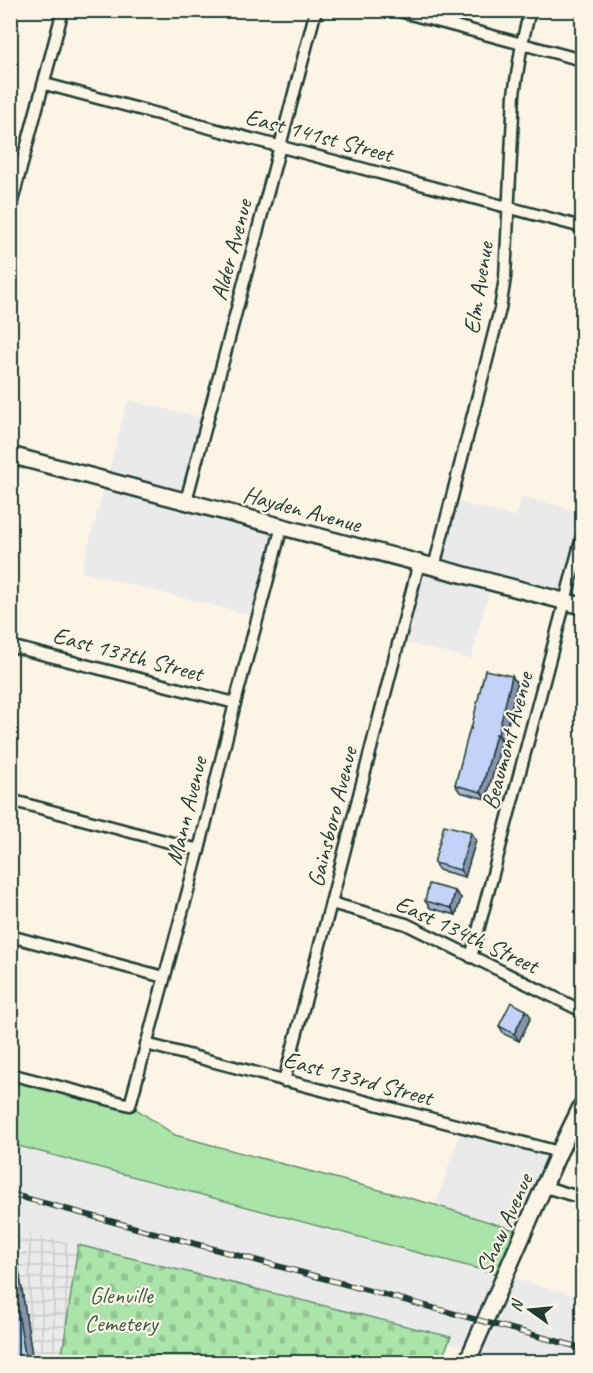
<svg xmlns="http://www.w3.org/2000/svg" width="593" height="1373" font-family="Caveat,sans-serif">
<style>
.built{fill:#ebeaeb}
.industrial{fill:url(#industrial-grid)}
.green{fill:#abe4a9;stroke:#65906e;stroke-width:1.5}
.cemetery{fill:url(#cemetery-stones);stroke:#65906e;stroke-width:1.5}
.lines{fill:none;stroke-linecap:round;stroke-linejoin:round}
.street-casing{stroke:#1f3d34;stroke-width:15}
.secondary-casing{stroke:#1f3d34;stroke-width:20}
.street{stroke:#fcf5e5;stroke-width:10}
.secondary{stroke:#fcf5e5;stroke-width:15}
.rail-casing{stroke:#1f3d34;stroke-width:6}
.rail{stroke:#fcf5e5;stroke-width:4;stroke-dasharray:11;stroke-linecap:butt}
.wall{fill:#a7b5d5;stroke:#1f3d34;stroke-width:1.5}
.shaded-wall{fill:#8893ae;stroke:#1f3d34;stroke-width:1.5}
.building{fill:#c2d2f8;stroke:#1f3d34;stroke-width:1.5}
.labels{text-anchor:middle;stroke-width:4.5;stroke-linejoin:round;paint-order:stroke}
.street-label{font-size:24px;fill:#1f3d34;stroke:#fcf5e5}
.park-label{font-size:24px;fill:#3b5e4b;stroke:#fcf5e5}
</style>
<defs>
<pattern id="industrial-grid" width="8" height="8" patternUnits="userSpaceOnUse" patternTransform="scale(1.5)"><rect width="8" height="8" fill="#ebeaeb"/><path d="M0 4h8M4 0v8" fill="none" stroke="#c9caca"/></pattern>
<pattern id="cemetery-stones" width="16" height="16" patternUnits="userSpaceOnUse" patternTransform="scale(1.5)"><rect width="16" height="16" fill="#abe4a9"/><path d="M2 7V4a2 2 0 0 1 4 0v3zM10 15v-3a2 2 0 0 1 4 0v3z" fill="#93c492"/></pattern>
</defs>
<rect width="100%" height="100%" fill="#fcf5e5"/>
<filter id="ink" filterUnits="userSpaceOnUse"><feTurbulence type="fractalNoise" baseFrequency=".0167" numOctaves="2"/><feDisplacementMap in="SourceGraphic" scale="12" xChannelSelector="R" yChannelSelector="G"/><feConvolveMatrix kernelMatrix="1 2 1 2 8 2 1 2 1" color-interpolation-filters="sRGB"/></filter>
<g filter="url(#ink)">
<g class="built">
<path d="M128 400 208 419 187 501 282 526 258 617 81 572Z"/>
<path d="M522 496 582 512V606L491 582 471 659 399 641 419 563 434 567 451 500 516 517Z"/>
<path d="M462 1127 559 1152 524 1233 435 1205Z"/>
<path d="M10 1144 496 1275 463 1347 11 1230Z"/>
<path d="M512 1278 582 1297V1362H476Z"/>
</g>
<path class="industrial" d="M10 1228 78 1245 61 1362H11Z"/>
<path class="green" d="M10 1074 130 1105 175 1135 435 1205 524 1233 505 1276 11 1144Z"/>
<path class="cemetery" d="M78 1245 451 1337 440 1362H61Z"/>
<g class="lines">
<defs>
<g id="street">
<path d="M395 10 582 60"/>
<path d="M45 84 582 227"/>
<path d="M10 209 63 10"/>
<path d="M186 501 316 10"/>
<path d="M434 567 500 309 505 278 514 94 522 43 530 10"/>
<path d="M10 646 235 703"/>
<path d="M10 800 199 850"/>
<path d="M331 903 406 924 582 1011"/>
<path d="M10 936 164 977"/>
<path d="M471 957 582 537"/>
<path d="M146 1044 559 1152"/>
<path d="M10 1074 130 1105 199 850 235 703 282 526"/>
<path d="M284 1081 331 903 419 563"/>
<path d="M545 1187 582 1198"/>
</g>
<g id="secondary">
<path d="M10 455 582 606"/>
<path d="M467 1362 559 1152 582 1105"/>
</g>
</defs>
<use href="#street" class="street-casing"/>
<use href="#secondary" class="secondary-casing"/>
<use href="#street" class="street"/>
<use href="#secondary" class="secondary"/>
<defs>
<path id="rail" d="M10 1194 582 1348"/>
</defs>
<use href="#rail" class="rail-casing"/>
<use href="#rail" class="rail"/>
</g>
<g class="wall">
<path d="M512 676 517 684 508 725 503 742 502 741 486 799 460 792 455 785 471 729Z"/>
<path d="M476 840 465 877 439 870 434 863Z"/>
<path d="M461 898 456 915 430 908 425 901Z"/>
<path d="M582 945V966L577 958Z"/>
<path d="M531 1017 519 1041 504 1034 499 1026Z"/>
<path d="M10 1243 16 1251 33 1362H10Z"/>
</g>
<g class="shaded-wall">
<path d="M512 676 517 684 503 742 498 734Z"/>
<path d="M496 734 502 741 486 799 481 792Z"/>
<path d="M471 832 476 840 465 877 460 870Z"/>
<path d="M455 891 461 898 456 915 451 908Z"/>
<path d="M526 1010 531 1017 519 1041 514 1034Z"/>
<path d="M10 1243 16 1251 33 1362H30L25 1355 10 1264Z"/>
</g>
<g class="building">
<path d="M485 670 512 676 502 718 498 734H496L481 792 455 785 470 728 471 729Z"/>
<path d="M444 825 471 832 460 870 434 863Z"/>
<path d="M429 884 455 891 451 908 425 901Z"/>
<path d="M582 945V961L577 958Z"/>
<path d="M511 1002 526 1010 514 1034 499 1026Z"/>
<path d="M10 1264 25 1355 10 1357Z"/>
</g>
</g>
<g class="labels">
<g class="street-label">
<text transform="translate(319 135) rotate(15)" y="8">East 141st Street</text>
<text transform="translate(231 250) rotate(-75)" y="8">Alder Avenue</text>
<text transform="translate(478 288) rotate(-81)" y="8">Elm Avenue</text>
<text transform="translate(302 509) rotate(15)" y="8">Hayden Avenue</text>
<text transform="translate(128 654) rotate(15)" y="8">East 137th Street</text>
<text transform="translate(507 741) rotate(-75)" y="8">Beaumont Avenue</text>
<text transform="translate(186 811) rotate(-76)" y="8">Mann Avenue</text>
<text transform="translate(332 817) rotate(-76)" y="8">Gainsboro Avenue</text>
<text transform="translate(467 934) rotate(25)" y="8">East 134th Street</text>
<text transform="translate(358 1078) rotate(15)" y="8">East 133rd Street</text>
<text transform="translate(504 1224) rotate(-66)" y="8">Shaw Avenue</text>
</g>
<g class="park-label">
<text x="121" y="1303">Glenville<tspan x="121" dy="28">Cemetery</tspan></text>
</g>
</g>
<rect width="593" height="1373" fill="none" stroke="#fcf5e5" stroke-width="36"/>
<rect x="18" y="18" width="557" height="1337" fill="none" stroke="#1f3d34" stroke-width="2" filter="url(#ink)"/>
<g transform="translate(530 1310) rotate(285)" stroke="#fcf5e5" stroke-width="4.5" paint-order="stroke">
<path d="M0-4.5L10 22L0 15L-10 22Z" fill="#1f3d34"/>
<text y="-9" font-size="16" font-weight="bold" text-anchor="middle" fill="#1f3d34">N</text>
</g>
</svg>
